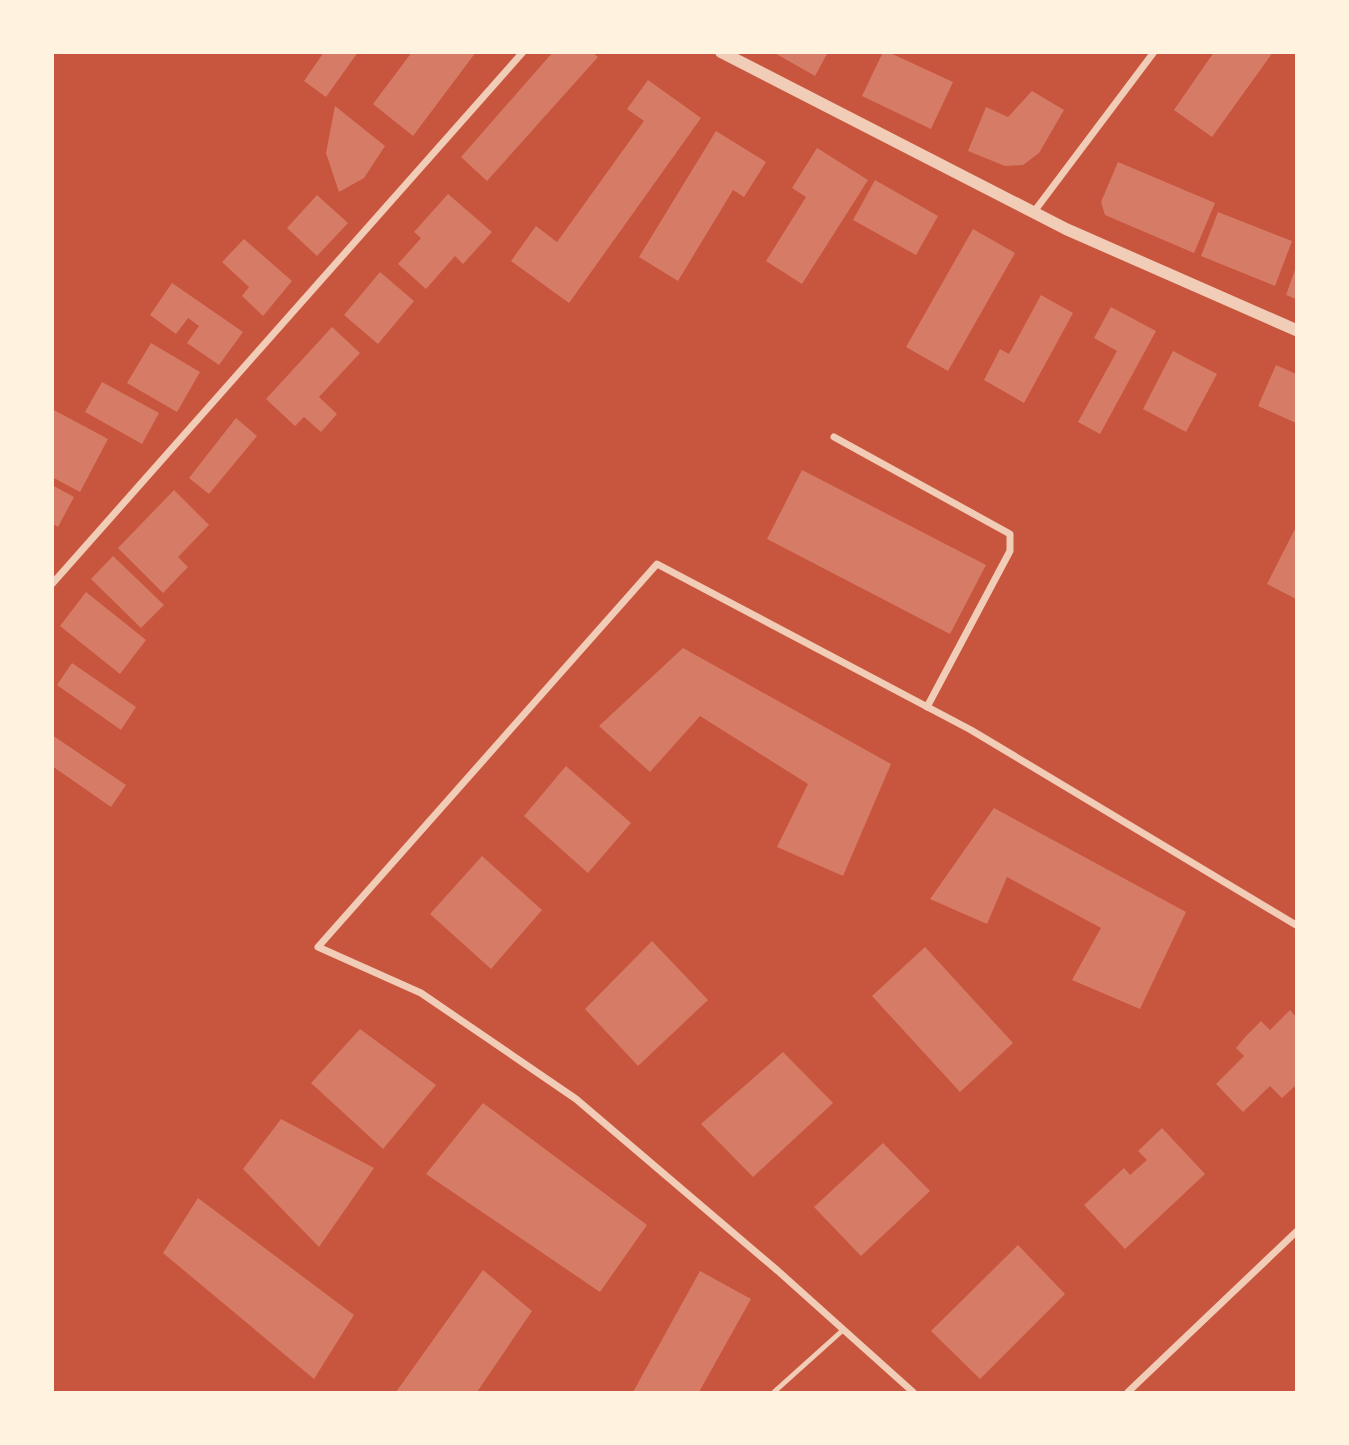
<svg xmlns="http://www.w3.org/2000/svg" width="1349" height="1445" font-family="Figtree,sans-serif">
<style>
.building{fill:#d67c66}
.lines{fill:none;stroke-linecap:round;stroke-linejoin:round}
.service{stroke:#f1ccb7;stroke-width:5}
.minor{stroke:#f1ccb7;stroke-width:7}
.tertiary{stroke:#f1ccb7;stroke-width:12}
</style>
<rect width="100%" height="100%" fill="#c8553d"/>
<g class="building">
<path d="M324 52H358L326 97 304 81Z"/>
<path d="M412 52H476L413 136 373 104Z"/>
<path d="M553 52H592L598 57 487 181 461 157Z"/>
<path d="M773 52H828L815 76Z"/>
<path d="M883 52H888L953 82 931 129 862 96Z"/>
<path d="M1214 52H1268L1271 55 1212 137 1174 110Z"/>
<path d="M648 80 701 118 569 303 511 261 536 226 557 242 644 121 627 109Z"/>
<path d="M1032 91 1064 110 1039 153 1023 165 1005 166 968 151 986 107 1008 117Z"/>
<path d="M335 106 385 146 364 178 339 192 326 153Z"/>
<path d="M716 131 766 162 744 197 733 190 678 281 639 257Z"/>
<path d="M817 148 868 180 802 284 766 261 806 197 792 188Z"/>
<path d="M1118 162 1215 203 1194 253 1105 215 1101 202Z"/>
<path d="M875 180 938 216 916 255 853 220Z"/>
<path d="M448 194 492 232 463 264 455 256 426 289 398 264 421 238 414 232Z"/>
<path d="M317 195 348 223 317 256 287 228Z"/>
<path d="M1218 212 1292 241 1275 286 1201 256Z"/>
<path d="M973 229 1015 253 948 371 906 347Z"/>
<path d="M244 239 292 281 263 316 242 296 249 287 222 262Z"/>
<path d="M1296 267V299L1286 295Z"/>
<path d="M380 272 414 301 378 344 344 315Z"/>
<path d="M172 283 243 332 219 365 187 343 199 326 188 318 176 334 150 315Z"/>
<path d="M1041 295 1073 313 1024 403 984 380 1000 349 1009 354Z"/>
<path d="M1111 307 1156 331 1100 434 1078 422 1117 351 1094 338Z"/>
<path d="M332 327 360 353 319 397 337 414 321 432 304 417 295 426 266 399Z"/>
<path d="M151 343 200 372 177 412 127 383Z"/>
<path d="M1173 351 1217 374 1186 432 1143 409Z"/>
<path d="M1276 365 1296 374V423L1258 406Z"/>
<path d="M102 382 159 413 142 444 85 412Z"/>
<path d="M52 409 108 439 80 492 52 477Z"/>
<path d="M236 418 257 436 209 494 189 478Z"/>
<path d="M802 470 986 565 950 634 767 539Z"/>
<path d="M52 485 74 497 58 527 52 523Z"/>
<path d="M174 490 209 525 178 557 188 567 163 593 118 548Z"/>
<path d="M1296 527V599L1267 584Z"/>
<path d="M113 556 164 605 141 628 91 579Z"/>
<path d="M86 592 146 640 120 674 60 626Z"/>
<path d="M683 648 891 764 843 876 777 847 808 784 700 716 650 772 599 726Z"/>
<path d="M72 663 136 707 121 730 57 685Z"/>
<path d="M52 735 126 785 111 807 52 766Z"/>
<path d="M566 766 631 823 588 873 524 816Z"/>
<path d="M994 808 1186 912 1140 1009 1072 980 1101 928 1007 877 987 924 930 899Z"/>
<path d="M482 856 542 910 491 969 430 914Z"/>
<path d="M652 941 708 1000 638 1066 585 1009Z"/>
<path d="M925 947 1013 1043 960 1092 872 996Z"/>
<path d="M1290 1010 1296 1017V1085L1282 1098 1270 1086 1243 1112 1216 1084 1244 1056 1236 1048 1246 1036 1261 1021 1270 1030Z"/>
<path d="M360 1029 436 1085 383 1149 311 1083Z"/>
<path d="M783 1052 833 1103 753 1177 701 1124Z"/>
<path d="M483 1103 647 1225 600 1292 426 1174Z"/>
<path d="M281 1119 374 1168 319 1247 243 1169Z"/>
<path d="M1162 1128 1205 1174 1125 1249 1084 1205 1124 1168 1130 1175 1147 1160 1138 1151Z"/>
<path d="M883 1143 930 1191 861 1256 814 1207Z"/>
<path d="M198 1198 354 1315 314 1379 163 1253Z"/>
<path d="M1018 1245 1065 1294 980 1379 931 1331Z"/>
<path d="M483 1270 532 1311 477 1392H396Z"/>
<path d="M700 1271 751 1299 699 1392H633Z"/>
</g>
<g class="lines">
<path class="service" d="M774 1392 843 1330"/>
<g class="minor">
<path d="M1033 213 1154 52"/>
<path d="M834 437 1010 534V551L927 707"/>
<path d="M52 584 523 52"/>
<path d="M913 1392 778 1271 576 1099 421 993 318 947 657 564 971 730 1296 925"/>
<path d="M1128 1392 1296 1232"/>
</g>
<path class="tertiary" d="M721 52 1066 229 1296 330"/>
</g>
<rect width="1349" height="1445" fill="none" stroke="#fff3e0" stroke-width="108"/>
</svg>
